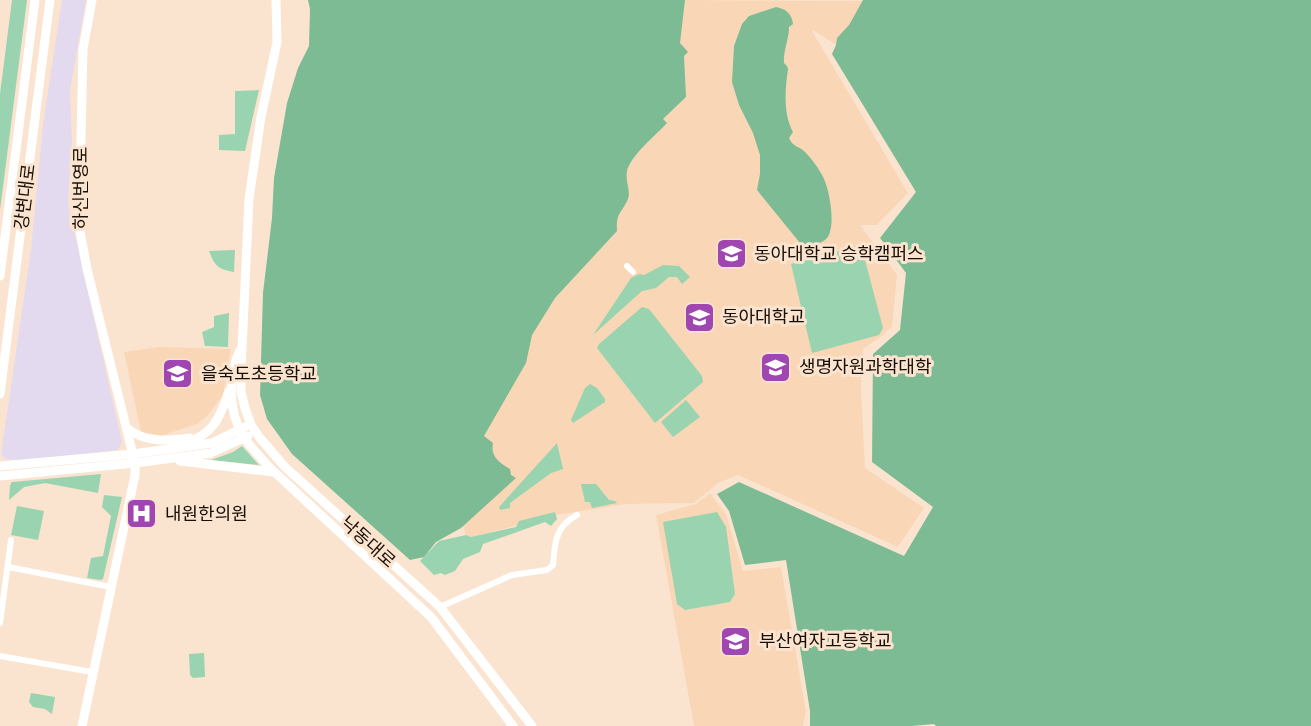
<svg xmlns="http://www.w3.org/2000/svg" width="1311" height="726" font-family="Georgia,'Noto Sans KR',serif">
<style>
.built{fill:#f9d7b6}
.industrial{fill:#e4daef}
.green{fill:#99d3af}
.forest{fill:#7cbb94}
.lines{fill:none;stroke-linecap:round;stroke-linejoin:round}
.street{stroke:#fff;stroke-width:6}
.secondary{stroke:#fff;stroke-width:9}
.labels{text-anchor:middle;stroke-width:6;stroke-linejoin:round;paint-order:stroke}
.street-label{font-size:18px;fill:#170e05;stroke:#fbe4cf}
.poi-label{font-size:18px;fill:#170e05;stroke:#fbe4cf;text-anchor:start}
</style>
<rect width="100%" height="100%" fill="#fbe4cf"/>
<g class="built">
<path d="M684 0 863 1 851 21 853 24 836 45 813 30 812 31 908 193 877 225H860L897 275 892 327 880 337 863 349 861 387 865 468 924 508 898 547 738 475 718 483 694 503 626 504 556 515 472 537 466 535 452 492 678 42Z"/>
<path d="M159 347 231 349 223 395 209 414 197 424 161 436 141 432 124 352Z"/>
<path d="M710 493 726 514 743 571 781 567 806 711 803 726H694L656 515 696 504Z"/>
</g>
<path class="industrial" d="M62 0H86L70 91 72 142 68 204 122 442 118 450 23 461 5 459 1 454 31 249 43 125Z"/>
<g class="green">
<path d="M12 0H27L0 210V94Z"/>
<path d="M259 90 245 151 219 150V135L235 134V91Z"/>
<path d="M861 245 883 328 879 335 812 353 791 264Z"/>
<path d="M235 250 234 272C217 269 215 266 209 251Z"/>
<path d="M663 265 679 266 690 277 682 284 677 277H669L656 288 642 291 593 335 631 278 639 274 644 275Z"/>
<path d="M642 307 649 309 702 376 703 382 655 423 597 348 599 344Z"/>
<path d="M229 313 228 347 205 346 202 332 214 327V316Z"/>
<path d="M590 384 597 388 605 399V402L573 423 571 420 585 388Z"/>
<path d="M686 400 700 417 673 437 661 422Z"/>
<path d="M557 443 563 469 551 473 510 503V508L500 510 499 507Z"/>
<path d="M242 446 259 465 211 460 233 452Z"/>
<path d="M101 474 98 493 45 483 24 487 9 500 10 485 12 482Z"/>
<path d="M581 484H596L609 500 615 501 617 503 592 508 590 502H585Z"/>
<path d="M104 495 122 497 103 579 100 580 87 578 91 558 103 556 111 516 102 507Z"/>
<path d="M17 506 44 511 38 540 11 535Z"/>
<path d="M555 512 557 519 551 526 545 522 483 544 480 552 463 559 455 571 445 575 441 573 434 575 420 561 439 541 466 535 471 537 516 527 519 521Z"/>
<path d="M717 512 726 527 735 594 730 602 685 610 677 604 663 522Z"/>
<path d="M204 653 205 677 193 678 190 675 189 654Z"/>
<path d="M31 693 55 697 52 714 45 709 33 707 29 702Z"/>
</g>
<g class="forest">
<path d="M308 0H685L680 43 688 52 684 56 686 97 663 119 667 123C655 136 631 155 627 171 625 181 631 191 628 199 621 214 616 213 617 231L555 298 532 335 526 363 484 436 493 443C490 457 500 463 510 469L511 475 516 478 461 528 436 542 424 557 410 560 292 454 267 419 260 395 263 293 272 218 274 178 287 103 298 68 309 46 310 9Z"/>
<path d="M863 0H1311V726H936L934 724 912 726H810V711L786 560 745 565 729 511 717 494 739 482 904 556 933 507 872 462 873 354 900 330 906 273 880 238 916 192 832 54 836 45 837 38 849 25Z"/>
<path d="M776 7C786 9 792 14 793 24L789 27C789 39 783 52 784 63L787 66 788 69C785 89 783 114 793 132L789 138C793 147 799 146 805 152 812 159 820 170 824 179 830 192 836 227 827 238 822 244 813 244 806 246L800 243 757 190 760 174V155L753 133 739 105 732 82 734 46 742 24 749 16Z"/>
</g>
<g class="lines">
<g class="street">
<path d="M627 266 633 272"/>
<path d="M8 567 111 587"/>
<path d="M440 607 512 575 547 570 553 565C555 542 555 527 577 515"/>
<path d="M0 623 11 540"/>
<path d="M0 656 92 672"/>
</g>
<g class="secondary">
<path d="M276 0 277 42 261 117 249 199 241 370V392L245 408 251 425 260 438 285 467 440 607 532 726"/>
<path d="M0 276 35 0"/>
<path d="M240 350C228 376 228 411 243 436 250 447 260 456 268 466L431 617 513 726"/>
<path d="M0 394 50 0"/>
<path d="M127 428C144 443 169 441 190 438"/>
<path d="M184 444C214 434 220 418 229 391"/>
<path d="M180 461 274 472"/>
<path d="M0 466 133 454 212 443 245 427"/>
<path d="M0 476 135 463 211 453 248 436"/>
<path d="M82 726 135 475V463L87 269 79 226 83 49 92 0"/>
</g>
</g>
<defs>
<symbol id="university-square" viewBox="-11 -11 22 22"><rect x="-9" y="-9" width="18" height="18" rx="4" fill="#9f46b1" stroke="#fbe4cf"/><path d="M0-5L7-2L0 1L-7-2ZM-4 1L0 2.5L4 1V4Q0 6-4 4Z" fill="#fff"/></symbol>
<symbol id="school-square" viewBox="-11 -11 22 22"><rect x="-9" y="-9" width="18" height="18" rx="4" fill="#9f46b1" stroke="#fbe4cf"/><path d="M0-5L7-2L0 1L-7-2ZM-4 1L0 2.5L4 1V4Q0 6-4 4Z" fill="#fff"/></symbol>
<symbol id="hospital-square" viewBox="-11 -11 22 22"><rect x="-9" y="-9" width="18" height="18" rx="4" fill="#9f46b1" stroke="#fbe4cf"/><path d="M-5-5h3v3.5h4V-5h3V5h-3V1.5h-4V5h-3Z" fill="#fff"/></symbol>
</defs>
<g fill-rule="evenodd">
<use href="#university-square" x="714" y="236" width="35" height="35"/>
<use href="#university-square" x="682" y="300" width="35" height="35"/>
<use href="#university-square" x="758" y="350" width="35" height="35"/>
<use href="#school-square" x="160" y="356" width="35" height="35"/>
<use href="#hospital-square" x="124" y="496" width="35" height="35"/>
<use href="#school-square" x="718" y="624" width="35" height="35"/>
</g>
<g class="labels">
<g class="street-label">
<text transform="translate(81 188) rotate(-90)" y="6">하신번영로</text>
<text transform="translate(25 197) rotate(-83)" y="6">강변대로</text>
<text transform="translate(368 542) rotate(42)" y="6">낙동대로</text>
</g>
<g class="poi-label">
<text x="754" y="260">동아대학교 승학캠퍼스</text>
<text x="722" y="323">동아대학교</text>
<text x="799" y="373">생명자원과학대학</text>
<text x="201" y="380">을숙도초등학교</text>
<text x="165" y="520">내원한의원</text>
<text x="759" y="647">부산여자고등학교</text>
</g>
</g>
</svg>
